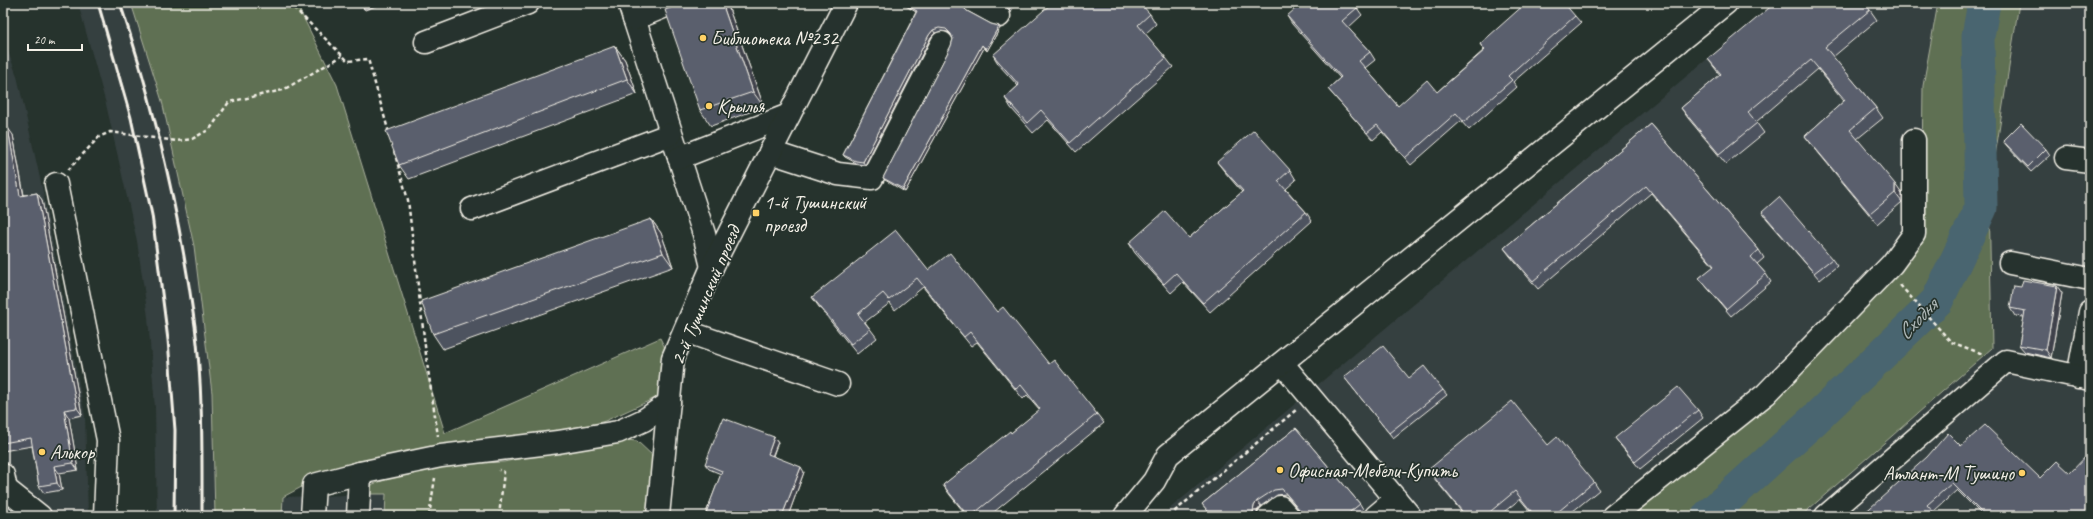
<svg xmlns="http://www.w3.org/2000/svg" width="2093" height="519" font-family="Caveat,sans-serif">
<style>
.built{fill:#364040}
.green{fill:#5f7052;stroke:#aab09d}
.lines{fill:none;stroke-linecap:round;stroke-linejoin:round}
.river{stroke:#4a656f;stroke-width:33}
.minor-casing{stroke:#f4f1e8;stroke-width:25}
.path{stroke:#f4f1e8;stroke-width:2.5;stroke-dasharray:4 3;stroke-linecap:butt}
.minor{stroke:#26332d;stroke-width:22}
.rail{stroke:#f4f1e8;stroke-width:3}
.wall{fill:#4d525e;stroke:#f4f1e8}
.shaded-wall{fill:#3f424c;stroke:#f4f1e8}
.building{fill:#5a5f6d;stroke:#f4f1e8}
.poi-dot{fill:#ffd166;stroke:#26332d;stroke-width:1.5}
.labels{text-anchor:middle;stroke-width:3.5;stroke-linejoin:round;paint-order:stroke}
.poi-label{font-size:20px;fill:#f4f1e8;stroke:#26332d;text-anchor:start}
.street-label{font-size:20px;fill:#f4f1e8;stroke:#26332d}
.water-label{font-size:21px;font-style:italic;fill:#b0b9b8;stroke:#26332d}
</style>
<rect width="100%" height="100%" fill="#26332d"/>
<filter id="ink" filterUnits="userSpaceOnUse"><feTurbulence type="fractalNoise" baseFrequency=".025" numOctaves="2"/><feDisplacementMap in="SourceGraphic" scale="8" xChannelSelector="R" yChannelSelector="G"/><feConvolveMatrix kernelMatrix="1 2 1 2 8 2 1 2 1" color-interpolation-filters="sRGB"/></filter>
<g filter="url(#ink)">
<g class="built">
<path d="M78 3H131L162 101 194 246 212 393 215 516H157L155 408 148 317 137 241 106 104Z"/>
<path d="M1774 3H1938L1923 86 1921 242 1628 516H1161Z"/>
<path d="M2019 3H2090V516H1801L1992 348 1989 195Z"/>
<path d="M3 38 17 76 44 196 85 416 88 516H3Z"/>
<path d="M386 494 385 516H282L283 497Z"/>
</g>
<g class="green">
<path d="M131 3H296L337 85 445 433 660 338 669 356 664 394 605 421 551 436 322 476 283 497 282 516H215L212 393 194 246 162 101Z"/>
<path d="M1938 3H2019L1989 195 1992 348 1801 516H1628L1921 242 1923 86Z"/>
<path d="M615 439 637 441 654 457 649 516H385L386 494H365L373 484 431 465 504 462 594 442Z"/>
</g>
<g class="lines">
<path class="river" d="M1708 516 1815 419 1937 301 1981 208 1978 36 1984 3"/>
<defs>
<g id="minor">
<path d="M629 3 704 234 712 267"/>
<path d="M975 3 999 16"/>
<path d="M634 19 673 3"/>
<path d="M426 42 528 3"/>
<path d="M770 152 838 174 872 178 942 43"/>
<path d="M679 158 789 115"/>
<path d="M2066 158 2090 161"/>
<path d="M56 184 108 440 105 516"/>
<path d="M472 209 671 134"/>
<path d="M2010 263 2090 279"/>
<path d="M685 331 838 384"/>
<path d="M1282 363 1410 516"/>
<path d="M2078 377 2090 312"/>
<path d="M3 475 6 489 40 516"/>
<path d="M312 516 314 485 360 473 441 456 558 442 618 432 644 420 669 403"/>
<path d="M358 516 360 473"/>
<path d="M658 516 673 358 712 267 846 3"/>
<path d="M1125 516 1154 481 1168 455 1726 3"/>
<path d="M1269 516 1280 507 1288 516"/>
<path d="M1376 516 1396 499"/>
<path d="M1613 516 1766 394 1892 264 1914 234V140"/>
<path d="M1826 516 2006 361 2090 379"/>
</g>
</defs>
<use href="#minor" class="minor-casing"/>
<g class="path">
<path d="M289 3 348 61 368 59 389 133"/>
<path d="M394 151 408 200 427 363 438 436"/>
<path d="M68 170 99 137 110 132 177 141 192 139 210 129 229 102 283 90 342 56"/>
<path d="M1900 285 1951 342 1983 354"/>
<path d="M429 516 435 478"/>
<path d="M499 516 504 472 499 470"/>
<path d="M1169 516 1296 410"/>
</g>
<use href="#minor" class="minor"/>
<g class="rail">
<path d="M98 3 131 118 152 215 168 340 175 430 174 516"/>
<path d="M120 3C155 107 180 217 195 326 203 387 202 454 202 516"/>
</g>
</g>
<g class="wall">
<path d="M360 3H384L365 10Z"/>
<path d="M904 4H963L964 9 967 11 991 24 999 26 1000 28 987 51 984 48 905 192 885 180 883 178 951 46 953 39 951 35 948 32 941 31 935 33 931 37 865 165 858 164 845 157 843 155 916 12 906 6Z"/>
<path d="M728 6 764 107 711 126 700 110Z"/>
<path d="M1357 8 1362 15 1348 28 1370 52 1375 60 1365 68 1398 106 1437 92 1484 50 1480 44 1575 16 1581 23 1513 82 1517 87 1469 130 1461 121 1411 165 1382 132 1373 140 1334 96 1328 89 1340 78 1292 24 1287 16Z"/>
<path d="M1870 10 1877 20 1833 57 1876 108 1883 118 1857 139 1902 194V202L1877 224 1812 145 1805 136 1844 101 1818 69 1756 122 1764 133 1726 164 1688 118 1681 108 1720 75 1708 59Z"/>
<path d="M1150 14 1156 24 1145 34 1166 58 1173 67 1076 152 1048 120 1033 133 1011 108 1005 98 1018 86 999 65 993 55Z"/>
<path d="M615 46 625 60 637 94 409 179 399 165Z"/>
<path d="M1651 124 1759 250 1764 258 1757 264 1766 274 1771 282 1731 316 1705 285 1699 278 1714 267 1651 193 1538 289 1510 256 1504 248Z"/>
<path d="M3 129 13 135 24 195 37 193 42 200 82 415 69 418 78 470 59 473 62 490 44 493 39 486 32 446 3 451Z"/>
<path d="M2003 141 2046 149 2050 155 2031 172 2007 146Z"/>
<path d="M1217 162 1290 170 1296 180 1286 189 1306 212 1312 221 1210 312 1183 282 1171 293 1135 253 1129 243 1189 238 1242 192 1224 171Z"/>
<path d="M1762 212 1832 259 1837 266 1820 280 1767 219Z"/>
<path d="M651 219 661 233 673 267 443 349 433 334Z"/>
<path d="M928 270 997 312 1097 414 1104 423 989 516H967L950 495 943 485 1011 433 1040 410 1027 395 1023 399 977 342 971 346 923 287 895 310 890 303 865 322 877 338 857 354 819 307 812 297Z"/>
<path d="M2062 293 2051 358 2025 352 2019 345 2024 317 2015 316 2010 308Z"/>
<path d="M1344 377 1443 390 1447 395 1393 438Z"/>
<path d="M1698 410 1703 418 1640 469 1621 446 1615 438Z"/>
<path d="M1296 428 1360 504 1363 509 1355 516H1304L1286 494 1277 495 1261 506 1257 511V516H1212L1202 504Z"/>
<path d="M774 437 778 442 773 456 804 472 788 516H708L706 513 721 474 709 469 705 464Z"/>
<path d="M1548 445 1594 482 1599 490 1567 516H1534L1520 499 1499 516H1465L1433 477 1428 470Z"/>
<path d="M1961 446 2040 478 2090 516H1983L1957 490 1933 512 1861 516Z"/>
</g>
<g class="shaded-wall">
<path d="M722 3H726L728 6 764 107 753 92Z"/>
<path d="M1012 3H1015L1011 12 1009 10Z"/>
<path d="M999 26 1000 28 987 51 986 49Z"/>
<path d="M933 30 935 33 931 37 865 165 863 162 929 35Z"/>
<path d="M982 45 984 48 905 192 903 189Z"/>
<path d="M615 46 625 60 637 94 627 79Z"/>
<path d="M8 128 13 135 25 203 20 196Z"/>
<path d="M1895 184 1902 194V202L1895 193Z"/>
<path d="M37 193 42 200 82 415 77 408Z"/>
<path d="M651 219 661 233 673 267 663 253Z"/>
<path d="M2057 286 2062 293 2051 358 2046 350Z"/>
<path d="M64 410 69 418 78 470 73 463Z"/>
<path d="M774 437 778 442 771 459 768 454Z"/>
<path d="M54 466 59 473 62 490 57 483Z"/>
<path d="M801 467 804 472 788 516H782Z"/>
<path d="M1257 501 1261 506 1257 511V516H1256L1253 512 1254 506Z"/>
<path d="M763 511 767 516H761Z"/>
</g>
<g class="building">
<path d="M683 3H722L753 92 700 110 665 10Z"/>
<path d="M904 3H961L963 7 967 11 991 24 999 26 986 49 982 45 903 189 883 178 951 46 953 39 951 34 946 29 939 28 933 30 929 35 863 162 856 161 843 155 917 11 904 4Z"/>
<path d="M1004 3H1012L1009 10Z"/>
<path d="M1052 3H1140L1150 14 1138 25 1166 58 1070 143 1041 110 1027 123 1005 98 1019 85 993 55Z"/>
<path d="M1302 3H1353L1357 8 1342 21 1370 52 1359 61 1398 106 1427 80 1437 92 1485 50 1480 44 1526 3H1564L1575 16 1508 76 1512 80 1464 122 1456 113 1405 158 1377 125 1367 133 1328 89 1341 77 1287 16Z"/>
<path d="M1775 3H1865L1870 10 1825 47 1876 108 1850 130 1895 184V193L1870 214 1805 136 1845 100 1811 60 1748 112 1757 123 1719 154 1681 108 1721 74 1708 59Z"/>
<path d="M615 46 627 79 399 165 386 131Z"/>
<path d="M2021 123 2046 149 2028 167 2003 141Z"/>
<path d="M1651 124 1759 250 1751 257 1766 274 1726 309 1699 278 1714 266 1646 186 1533 281 1504 248Z"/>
<path d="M8 128 20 196 37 193 77 408 64 410 73 463 54 466 57 483 39 486 31 438 3 443V129Z"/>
<path d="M1254 130 1290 170 1278 181 1306 212 1203 303 1176 273 1164 284 1129 243 1165 211 1189 238 1243 191 1217 162Z"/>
<path d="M1779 197 1832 259 1814 273 1762 212Z"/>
<path d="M651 219 663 253 433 334 421 301Z"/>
<path d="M896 230 928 270 950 253 997 312 1003 307 1049 364 1054 360 1097 414 971 516H968L943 485 1010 431 1011 433 1040 409 1021 385 1016 389 970 332 964 337 917 278 889 300 883 293 858 314 870 329 851 344 812 297Z"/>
<path d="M2023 280 2057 286 2046 350 2019 345 2025 311 2010 308 2014 286 2021 287Z"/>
<path d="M1383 346 1409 378 1424 366 1443 390 1389 433 1344 377Z"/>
<path d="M1678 387 1698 410 1635 462 1615 438Z"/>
<path d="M1512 401 1548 445 1557 437 1594 482 1553 516H1535L1515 491 1485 516H1466L1428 470Z"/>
<path d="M723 418 774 437 768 454 801 467 782 516H776L763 511 761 516H713L706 513 722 471 705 464Z"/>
<path d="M1985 425 2040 478 2057 461 2070 473 2090 452V516H1985L1952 483 1927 505 1937 516H1861L1927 457 1948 433 1961 446Z"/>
<path d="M1296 428 1360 504 1345 516H1305L1282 489 1274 490 1257 501 1254 506 1253 512 1248 516H1212L1202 504Z"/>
</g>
</g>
<g class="poi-dot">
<circle cx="703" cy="38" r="4"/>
<circle cx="709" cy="106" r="4"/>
<rect x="752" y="209" width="8" height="8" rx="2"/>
<circle cx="42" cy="452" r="4"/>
<circle cx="1280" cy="470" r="4"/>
<circle cx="2022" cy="473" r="4"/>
</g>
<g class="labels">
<g class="poi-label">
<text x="711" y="45">Библиотека №232</text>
<text x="717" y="113">Крылья</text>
<text x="764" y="209">1-й Тушинский<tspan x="764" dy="23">проезд</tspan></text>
<text x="50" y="459">Алькор</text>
<text x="1288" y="477">Офисная-Мебели-Купить</text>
<text x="2014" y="480" text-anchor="end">Атлант-М Тушино</text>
</g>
<g class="street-label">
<text transform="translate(705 295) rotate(-67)" y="7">2-й Тушинский проезд</text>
</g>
<g class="water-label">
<text transform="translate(1917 319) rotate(-46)" y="7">Сходня</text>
</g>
</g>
<rect width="2093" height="519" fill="none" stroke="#26332d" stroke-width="16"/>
<rect x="8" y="8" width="2077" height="503" fill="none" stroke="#f4f1e8" stroke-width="1.5" filter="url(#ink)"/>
<path d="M28 44v6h54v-6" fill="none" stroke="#f4f1e8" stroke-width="2"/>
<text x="34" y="44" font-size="12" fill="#f4f1e8" stroke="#26332d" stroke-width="3" paint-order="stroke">20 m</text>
</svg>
